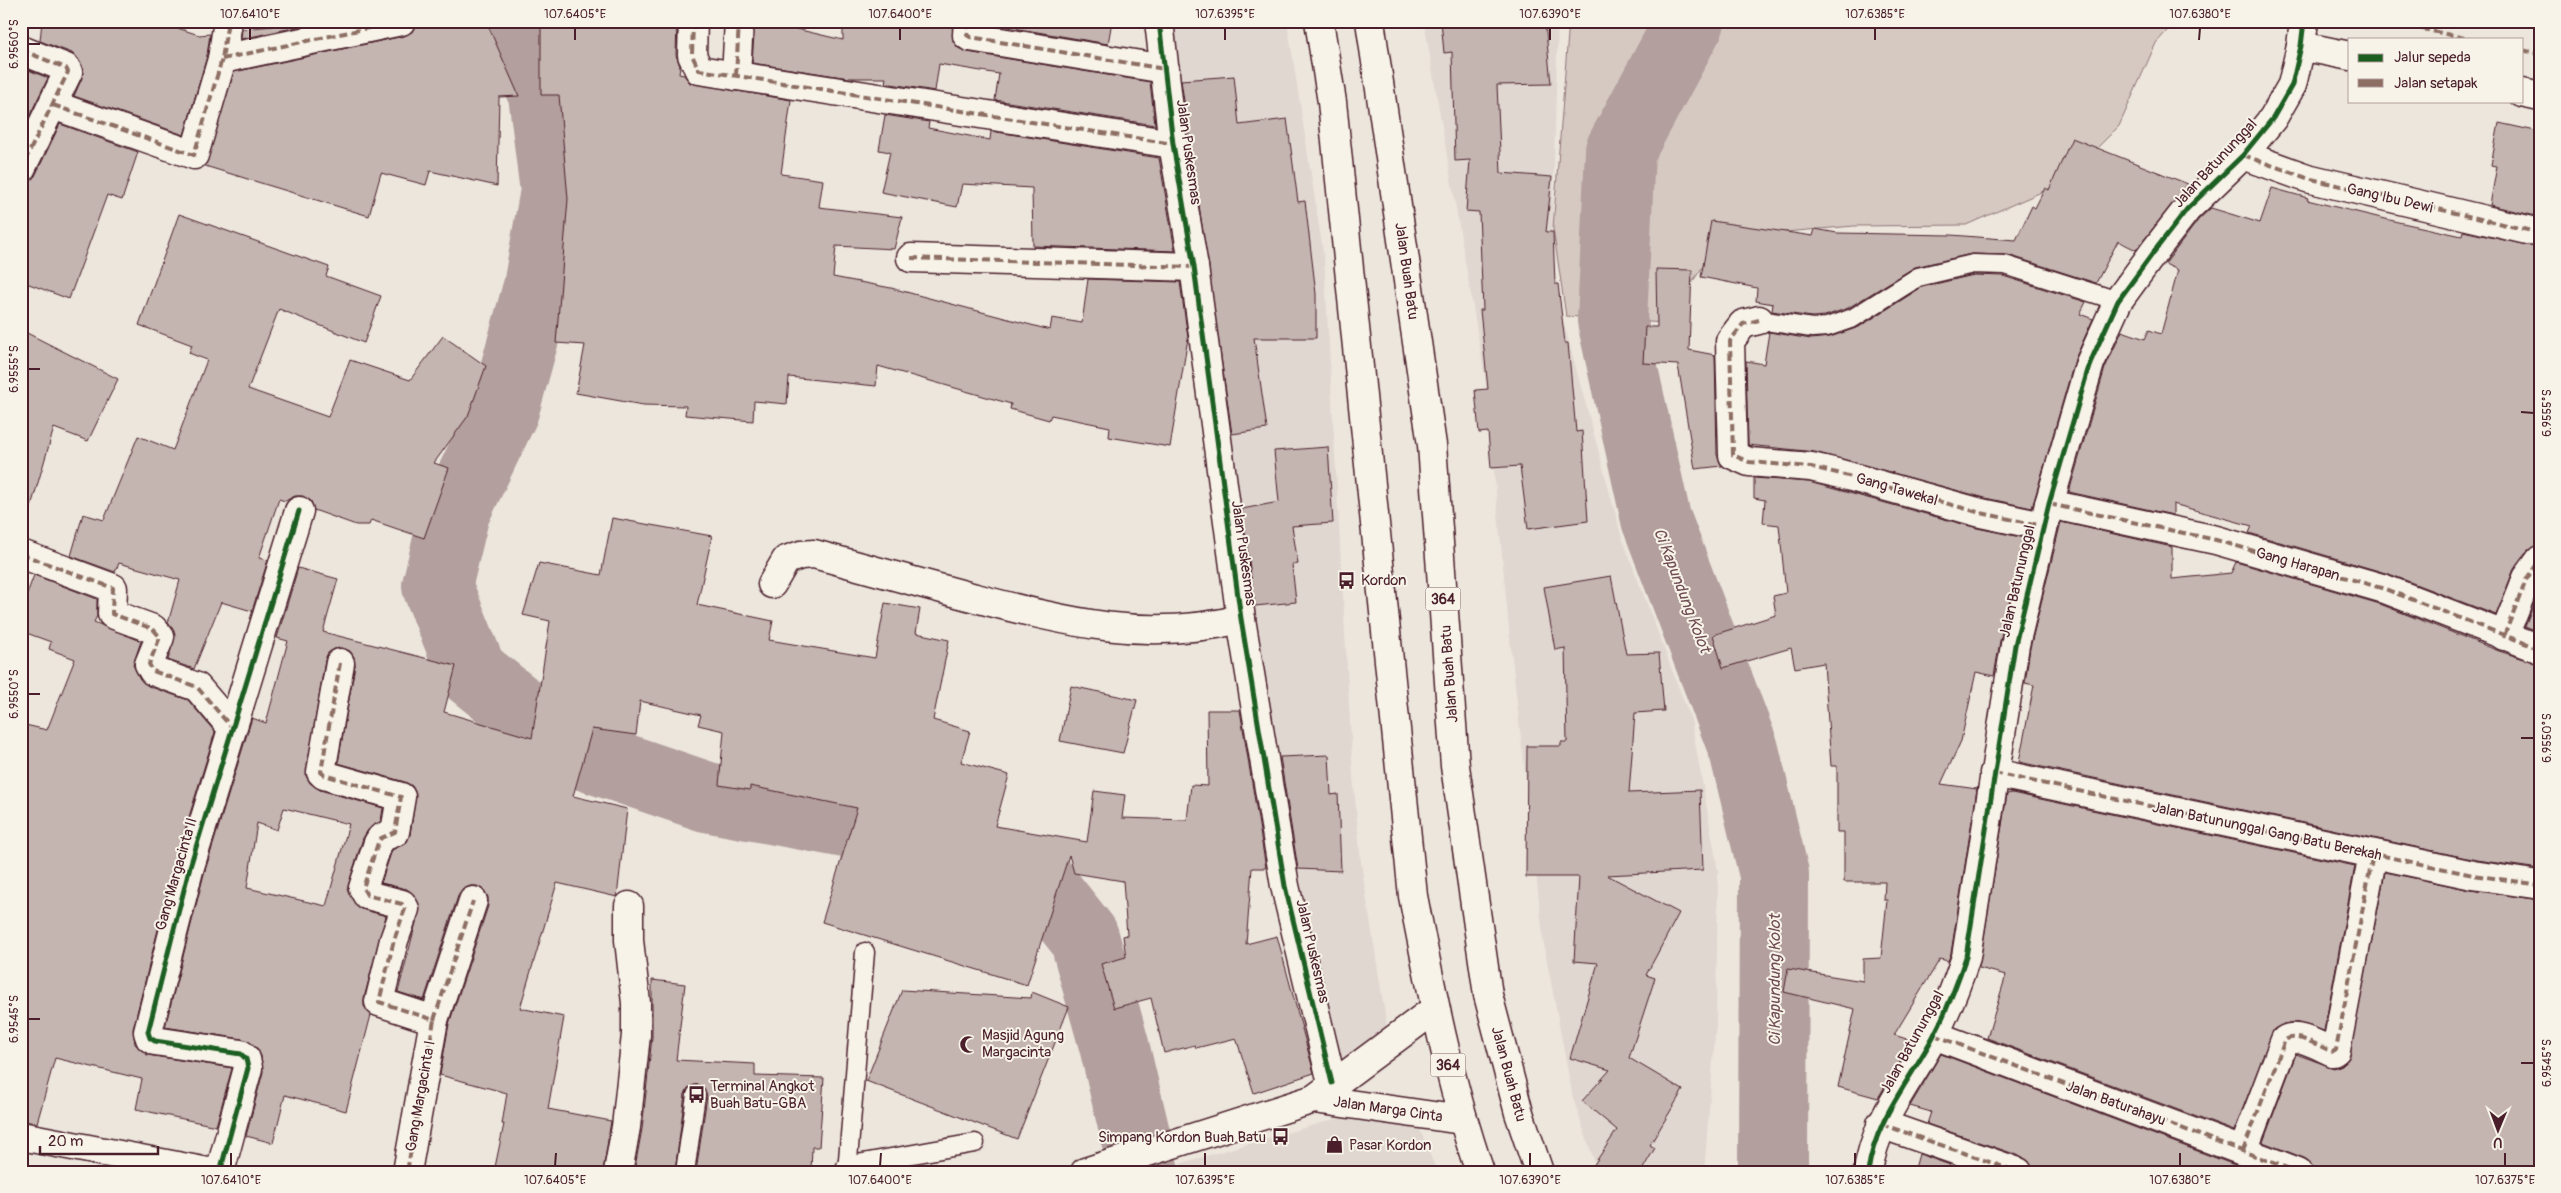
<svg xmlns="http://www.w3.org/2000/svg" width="2561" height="1193" font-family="Pangolin,sans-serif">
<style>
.built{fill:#e0d7d0}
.green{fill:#d5c9c2;stroke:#907476}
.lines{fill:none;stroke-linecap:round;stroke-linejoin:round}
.river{stroke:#b39f9d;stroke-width:70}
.building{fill:#c4b5b0;stroke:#4a1f2b;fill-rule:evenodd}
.lane-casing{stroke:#4a1f2b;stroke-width:21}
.street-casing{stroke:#4a1f2b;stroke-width:31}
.secondary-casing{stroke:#4a1f2b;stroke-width:31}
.primary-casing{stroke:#4a1f2b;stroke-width:31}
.lane{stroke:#f7f3e8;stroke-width:18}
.street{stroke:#f7f3e8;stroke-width:28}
.secondary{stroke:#f7f3e8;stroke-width:28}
.primary{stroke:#f7f3e8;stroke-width:28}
.quiet{stroke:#8d6e63;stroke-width:4;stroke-dasharray:8 4;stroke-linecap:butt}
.cycleway-casing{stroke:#f7f3e8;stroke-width:8}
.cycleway{stroke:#1b5e20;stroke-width:5}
.ticks{fill:none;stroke:#4a1f2b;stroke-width:2}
.labels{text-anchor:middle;stroke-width:4;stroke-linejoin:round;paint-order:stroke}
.shield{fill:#f7f3e8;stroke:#7e5f64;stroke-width:1}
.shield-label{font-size:14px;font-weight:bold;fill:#4a1f2b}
.street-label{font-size:15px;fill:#4a1f2b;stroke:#f7f3e8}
.poi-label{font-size:15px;fill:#4a1f2b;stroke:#f7f3e8;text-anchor:start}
.water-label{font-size:16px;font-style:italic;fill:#6f4c53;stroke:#f7f3e8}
.neatline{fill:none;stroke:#4a1f2b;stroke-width:2}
.ticks-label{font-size:12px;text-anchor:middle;fill:#4a1f2b}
</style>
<rect width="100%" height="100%" fill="#ece6dd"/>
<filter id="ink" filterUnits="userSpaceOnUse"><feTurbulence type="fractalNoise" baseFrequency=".02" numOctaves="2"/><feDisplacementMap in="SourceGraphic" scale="10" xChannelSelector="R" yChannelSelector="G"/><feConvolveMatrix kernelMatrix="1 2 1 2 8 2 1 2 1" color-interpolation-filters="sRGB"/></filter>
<g filter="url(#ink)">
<g class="built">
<path d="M1158 21H1287L1324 258 1353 777 1361 863 1389 1040 1341 1062 1306 961Z"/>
<path d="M1424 21H1558L1551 276 1622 538 1691 720 1718 871 1716 1023 1704 1172H1598L1573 1098 1544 945 1510 639 1485 377Z"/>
<path d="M1363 1111 1418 1125 1437 1172H1175V1165Z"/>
</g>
<path class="green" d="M1569 21H2176L2156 43 2119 126 2062 183 1966 225 1854 226 1739 236 1704 265 1664 323 1566 316 1553 228Z"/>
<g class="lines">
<g class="river">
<path d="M510 21 543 94 555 191 538 287 504 410 455 512 437 586 472 672 569 750 707 797 915 836 1041 883 1084 937 1114 1045 1144 1172"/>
<path d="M1690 21 1620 151 1612 320 1656 519 1744 750 1774 874 1773 1172"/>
</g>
</g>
<g class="building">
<path d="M42 21H156L199 35 210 34 207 56 184 135 74 96 82 78V65L72 53 40 41Z"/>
<path d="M273 21H325L241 39 242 29 273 26Z"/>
<path d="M428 21H486L519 96 499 97 497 186 430 171 426 185 381 173 369 216 205 166 234 72 404 36 412 32 416 24Z"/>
<path d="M541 21H677L676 55 680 66 679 74 684 75 690 83 791 100 781 174 823 180 819 207 902 217 894 249 836 246 833 277 891 288 1050 330 1052 318 1082 323 1088 279 1180 282 1188 338 1170 447 1109 437 1110 427 1051 415 1049 420 1010 409 1011 404 878 366 876 386 789 377 787 404 754 401 753 421 685 415 686 406 643 405 576 393 585 345 556 343 568 199 559 95H541Z"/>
<path d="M755 21H780L779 25 843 40V24L891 25 892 21H952L953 41 958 48 967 52 1150 82 1155 125 995 100 999 74 939 64 935 91 885 83 886 78H849L752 63Z"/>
<path d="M983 21H1112L1108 44 984 23Z"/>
<path d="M1441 21H1545L1551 84 1497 85 1501 173 1552 177 1546 232H1553L1555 284H1558L1565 343H1568L1576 432 1582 431 1588 521 1528 529 1520 466 1491 468 1488 432 1479 433 1475 390 1488 389 1480 310H1483L1479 212 1466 211 1470 160 1455 161 1452 52 1444 53Z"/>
<path d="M21 67 48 78 21 133Z"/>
<path d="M1234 76 1239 125 1287 119 1298 202 1305 201 1316 294V338H1254L1267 429 1232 434 1181 80Z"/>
<path d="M885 115 929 122 928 128 990 140 991 131 1159 158 1175 251 1033 246 1032 188 962 184 957 207 881 192 890 152 879 150Z"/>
<path d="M2499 123 2540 132V217L2490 205 2497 166 2491 165Z"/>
<path d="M60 124 138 152 122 200 107 195 69 299 21 281V184L29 182 35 176Z"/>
<path d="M2072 138 2188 184 2136 250 2118 241 2096 283 2008 255 1971 254 1915 267 1848 308 1825 316 1812 317 1772 311 1773 304 1756 301 1757 288 1701 277 1711 221 1813 236 1815 229 1837 233 1951 235 2016 240 2032 206 2035 208 2045 188 2049 190Z"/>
<path d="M2272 188 2308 198 2307 200 2398 222 2462 236 2463 231 2540 248V545L2528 550 2514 569 2496 615 2389 574 2249 533 2252 526 2173 504V515L2069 492 2105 368 2122 331 2145 339 2149 330 2161 334 2178 270 2165 264 2199 219 2211 208 2260 223Z"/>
<path d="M179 214 329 267 326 276 381 296 364 343 279 309 248 389 328 417 350 360 410 380 443 336 486 366 468 416 434 463 449 468 424 538 371 520 369 525H356L314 510 311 501 303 496H295L285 501 279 499 259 558 268 560 252 611 221 602 194 669 168 660 175 635 168 623 180 580 119 563 115 572 71 556 83 514 104 520 138 436 173 450 207 360 189 353 192 345 139 325Z"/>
<path d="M1656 269 1692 270 1689 350 1715 355 1717 455 1722 466 1695 469 1678 365 1643 363 1645 327H1657Z"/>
<path d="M1974 275 2003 276 2086 302 2080 314 2093 319 2075 359 2032 508 1985 498 1815 452 1748 445 1746 361 1764 364 1769 332 1811 339 1830 337 1859 327 1922 287Z"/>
<path d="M21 330 118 379 88 441 54 428 30 510 21 509Z"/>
<path d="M1328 447 1333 523 1292 526 1298 564 1292 565 1296 602 1255 606 1242 509 1279 502 1274 451Z"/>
<path d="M1754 478 1809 482 1977 528 2025 538 2000 641 1994 676 1976 672 1961 741 1941 784 1977 789 1951 953 1948 961 1940 959 1894 1035 1913 1041 1878 1098 1838 1087 1855 1009 1784 992 1788 969 1863 981V959L1881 958 1887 900H1884L1885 882H1844V832H1837V766H1831L1824 663 1795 668 1791 648 1723 668 1713 635 1776 615 1773 596 1786 593 1779 525 1763 523 1765 500 1754 498Z"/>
<path d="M612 518 712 536 697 605 773 621 769 640 875 658 885 603 920 609 916 633 949 640 933 720 970 731 961 762 1009 775 995 826 1087 842 1094 791 1125 795 1122 818 1187 820 1191 785 1208 786 1207 710H1240L1266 868H1252L1246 944 1277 936 1314 1073 1254 1093 1236 1038 1196 1048 1195 1045 1164 1053 1151 998 1114 1008 1101 964 1126 957 1123 936 1127 935 1123 881 1074 873 1069 855 1027 985 822 922 857 808 750 786V790L719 785 724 731 698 725 701 715 640 701 636 735 592 729 573 796 627 809 617 897 557 883 520 1008 564 1017 548 1109 611 1121 603 1172H494L504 1124H502L507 1093 440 1075 449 1024 488 906V897L484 890 477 886H470L463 889 458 896 424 1000 398 992 420 907 415 896 407 889 381 883 392 850 407 842 410 835 416 793 412 786 405 782 338 763 355 665 354 657 350 651 342 648 334 649 328 653 325 660 306 776 310 783 320 790 383 808 381 821 368 830 363 838 347 889 358 908 386 916 364 998V1006L371 1015 346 1111 285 1095 273 1143 246 1136 263 1072 261 1056 257 1048 243 1039 165 1027 204 874 252 718 266 723 288 641 277 638 298 568 338 579 323 632 456 666 444 712 532 738 550 621 523 615 539 563 601 575ZM284 808 349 824 326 906 247 888 257 823 277 830Z"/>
<path d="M2061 522 2172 547V579L2231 573 2236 562 2380 604 2499 651 2540 664V869L2476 860 2019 762 2034 685 2025 683 2030 648Z"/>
<path d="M34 575 97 599V616L94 622 141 641 133 665 140 679 148 686 188 700 215 732 174 866 133 1029 135 1044 147 1055 232 1068 216 1126 136 1109 142 1079 55 1058 37 1123 21 1121V724L47 730 75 659 49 649 51 642 21 631V610Z"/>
<path d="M1611 576 1626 654 1659 653 1664 711 1635 713 1629 793 1700 790 1703 870 1607 875 1679 913 1646 975 1655 978 1629 1058 1683 1090 1650 1145 1655 1148 1641 1172H1589L1617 1130 1582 1101 1610 1070 1570 1058 1598 963 1574 961 1579 877H1526L1527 746H1561V742H1567L1565 648 1555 650 1544 587Z"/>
<path d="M2540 588V632L2525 626Z"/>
<path d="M1071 686 1137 700 1123 753 1060 741Z"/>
<path d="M1329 755 1331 795 1338 794 1341 871 1298 869 1280 757Z"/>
<path d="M2012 793 2355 866 2324 1031 2295 1022 2284 1024 2274 1029 2234 1131 1987 1038 2006 975 1979 968 2007 794Z"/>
<path d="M2385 872 2471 890 2540 900V1172H2313L2310 1162 2304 1158 2263 1142 2296 1054 2334 1068 2342 1065 2349 1058Z"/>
<path d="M652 980 685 984 676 1060 755 1064V1076L824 1078 819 1147H812L811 1172H696L707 1096 703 1087 697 1084 688 1088 685 1094 675 1172H634L642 1129 652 1037Z"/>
<path d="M902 990 1031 998 1032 992 1069 1007 1017 1139 866 1081Z"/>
<path d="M1941 1054 2253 1172H2045L2033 1167 2023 1157 1927 1124 1931 1112 1910 1106Z"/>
<path d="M1919 1154 1950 1165 1947 1172H1914Z"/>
</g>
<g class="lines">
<defs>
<g id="lane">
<path d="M1759 320 1812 328 1827 327 1853 318 1918 277 1973 264 2005 265 2118 301"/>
<path d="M846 1166 975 1143"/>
<path d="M685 1172 696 1095"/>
<path d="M847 1172 865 952"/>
</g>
<g id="street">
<path d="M693 21 692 55 699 70 1173 144"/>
<path d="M968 21 967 35 970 37 1165 69"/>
<path d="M1159 21 1173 144 1194 267 1241 619 1285 886 1332 1083"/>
<path d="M2301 46 2304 21"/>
<path d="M21 50 66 68 68 72 21 169"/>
<path d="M222 59 401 21"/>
<path d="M736 76 739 21"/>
<path d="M53 105 194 155 222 59 228 21"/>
<path d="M2243 155 2307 178 2540 233"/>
<path d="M911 258 1194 267"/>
<path d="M1759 320 1743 324 1730 341 1733 455 1749 462 1811 467 1837 473 1981 513 2043 526"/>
<path d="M2049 504 2216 540 2385 589 2540 649"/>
<path d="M21 554 113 588 112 614 153 629 160 637 149 664 153 671 197 687 232 728"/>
<path d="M772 584 786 560 801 555 814 554C866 568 917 582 968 596 1064 621 1142 643 1241 619"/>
<path d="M2504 636 2527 578 2540 560"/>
<path d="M340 663 321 772 324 775 401 797 395 832 381 838 378 843 363 888 367 895 402 904 405 909 394 940 379 1002 434 1020 407 1172"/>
<path d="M1994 773 2473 875 2540 885"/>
<path d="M434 1020 473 901"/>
<path d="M1934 1035 2298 1172"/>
<path d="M1881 1124 2018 1172"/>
<path d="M2243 1151 2285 1040C2296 1032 2321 1047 2333 1052L2336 1050 2373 854"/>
<path d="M220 1172 248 1068 246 1059 241 1054 155 1041 150 1038 148 1032 189 870 299 511"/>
<path d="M618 1172 626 1127 636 1035V1003L629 940V906"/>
</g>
<g id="secondary">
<path d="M2522 93 2540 97"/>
<path d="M1868 1172C1875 1119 1910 1081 1934 1035 1947 1010 1957 984 1966 957L2015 645 2049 504 2090 363 2118 301 2156 249 2187 209 2243 155 2273 118 2292 85 2301 46 2350 56"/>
</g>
<g id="primary">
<path d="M1319 21 1332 102 1413 896C1431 989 1449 1082 1480 1172"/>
<path d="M1370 21 1432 445 1455 766 1488 995 1519 1113 1539 1172"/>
<path d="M1314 1099 1462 1120"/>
<path d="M21 1136 208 1172"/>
<path d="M1085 1172 1314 1099 1435 1009"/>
</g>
</defs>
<use href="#lane" class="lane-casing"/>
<use href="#street" class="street-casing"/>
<use href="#secondary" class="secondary-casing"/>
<use href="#primary" class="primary-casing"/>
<use href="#lane" class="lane"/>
<use href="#street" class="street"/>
<use href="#secondary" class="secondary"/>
<use href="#primary" class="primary"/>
<g class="quiet">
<path d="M693 21 692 55 699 70 1173 144"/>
<path d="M968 21 967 35 970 37 1165 69"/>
<path d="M2386 21 2469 39"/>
<path d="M21 50 66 68 68 72 21 169"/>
<path d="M2522 50 2540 54"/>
<path d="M222 59 401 21"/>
<path d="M736 76 739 21"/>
<path d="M53 105 194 155 222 59 228 21"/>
<path d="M2243 155 2307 178 2540 233"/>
<path d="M911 258 1194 267"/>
<path d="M1759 320 1743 324 1730 341 1733 455 1749 462 1811 467 1837 473 1981 513 2043 526"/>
<path d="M2049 504 2216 540 2385 589 2540 649"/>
<path d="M21 554 113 588 112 614 153 629 160 637 149 664 153 671 197 687 232 728"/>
<path d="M2504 636 2527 578 2540 560"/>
<path d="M340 663 321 772 324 775 401 797 395 832 381 838 378 843 363 888 367 895 402 904 405 909 394 940 379 1002 434 1020 407 1172"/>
<path d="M1994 773 2473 875 2540 885"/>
<path d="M434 1020 473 901"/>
<path d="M1934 1035 2298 1172"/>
<path d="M1881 1124 2018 1172"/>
<path d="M2243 1151 2285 1040C2296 1032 2321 1047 2333 1052L2336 1050 2373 854"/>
</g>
<defs>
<g id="cycleway">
<path d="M1159 21 1173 144 1194 267 1241 619 1285 886 1332 1083"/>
<path d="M220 1172 248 1068 246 1059 241 1054 155 1041 150 1038 148 1032 189 870 299 511"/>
<path d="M1868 1172C1875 1119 1910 1081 1934 1035 1947 1010 1957 984 1966 957L2015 645 2049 504 2090 363 2118 301 2156 249 2187 209 2243 155 2273 118 2292 85 2301 46 2304 21"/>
</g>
</defs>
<use href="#cycleway" class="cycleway-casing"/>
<use href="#cycleway" class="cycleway"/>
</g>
</g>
<path class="ticks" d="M250 40V28M575 40V28M900 40V28M1225 40V28M1550 40V28M1875 40V28M2199 40 2200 28M28 44H40M28 369H40M2521 412 2534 413M28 694H40M2521 738H2534M28 1019H40M2521 1063H2534M231 1166V1153M555 1166 556 1153M880 1166 881 1153M1205 1166V1153M1530 1166V1153M1855 1166V1153M2180 1166V1153M2505 1166V1153"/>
<defs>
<symbol id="bus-bare" viewBox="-9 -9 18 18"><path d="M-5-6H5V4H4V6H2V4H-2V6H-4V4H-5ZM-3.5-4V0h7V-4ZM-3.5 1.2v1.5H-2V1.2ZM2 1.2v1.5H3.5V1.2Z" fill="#4a1f2b" stroke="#f7f3e8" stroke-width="2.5" paint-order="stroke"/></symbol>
<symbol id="mosque-bare" viewBox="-9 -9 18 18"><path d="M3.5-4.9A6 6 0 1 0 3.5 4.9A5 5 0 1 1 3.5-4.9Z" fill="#4a1f2b" stroke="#f7f3e8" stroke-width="2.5" paint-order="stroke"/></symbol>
<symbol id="shop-bare" viewBox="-9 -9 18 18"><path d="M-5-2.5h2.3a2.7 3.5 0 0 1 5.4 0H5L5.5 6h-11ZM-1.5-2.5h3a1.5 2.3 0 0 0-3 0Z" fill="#4a1f2b" stroke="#f7f3e8" stroke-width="2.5" paint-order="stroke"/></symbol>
</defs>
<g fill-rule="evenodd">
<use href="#bus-bare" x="1334" y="568" width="25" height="25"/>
<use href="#mosque-bare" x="956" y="1032" width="25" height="25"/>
<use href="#bus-bare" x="684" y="1082" width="25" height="25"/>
<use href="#bus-bare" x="1268" y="1124" width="25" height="25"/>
<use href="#shop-bare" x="1322" y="1132" width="25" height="25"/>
</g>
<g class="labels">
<g class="shield">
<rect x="1425.5" y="587.5" width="35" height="23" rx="4"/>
<rect x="1430.5" y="1053.5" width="35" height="23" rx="4"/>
</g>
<g class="shield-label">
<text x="1443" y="604">364</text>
<text x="1448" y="1070">364</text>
</g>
<g class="street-label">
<text transform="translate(1189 152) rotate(82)" y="5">Jalan Puskesmas</text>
<text transform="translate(2215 163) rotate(-47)" y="5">Jalan Batununggal</text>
<text transform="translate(2390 198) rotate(13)" y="5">Gang Ibu Dewi</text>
<text transform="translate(1407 271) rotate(82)" y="5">Jalan Buah Batu</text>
<text transform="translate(1897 489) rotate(16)" y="5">Gang Tawekal</text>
<text transform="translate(1244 553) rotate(82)" y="5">Jalan Puskesmas</text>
<text transform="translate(2298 564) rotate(16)" y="5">Gang Harapan</text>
<text transform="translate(2017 581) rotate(-77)" y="5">Jalan Batununggal</text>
<text transform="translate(1449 674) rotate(-94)" y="5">Jalan Buah Batu</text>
<text transform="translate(2267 831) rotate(12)" y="5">Jalan Batununggal Gang Batu Berekah</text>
<text transform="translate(176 874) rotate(-74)" y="5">Gang Margacinta II</text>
<text transform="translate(1313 951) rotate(77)" y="5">Jalan Puskesmas</text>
<text transform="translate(1912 1042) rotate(-61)" y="5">Jalan Batununggal</text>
<text transform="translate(1509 1074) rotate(75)" y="5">Jalan Buah Batu</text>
<text transform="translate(420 1096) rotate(-80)" y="5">Gang Margacinta I</text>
<text transform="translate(2116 1103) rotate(20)" y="5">Jalan Baturahayu</text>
<text transform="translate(1388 1109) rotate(8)" y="5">Jalan Marga Cinta</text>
</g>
<g class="poi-label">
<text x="1361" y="585">Kordon</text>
<text x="982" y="1040">Masjid Agung<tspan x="982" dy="17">Margacinta</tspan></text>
<text x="710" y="1091">Terminal Angkot<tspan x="710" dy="17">Buah Batu-GBA</tspan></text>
<text x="1266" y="1142" text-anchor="end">Simpang Kordon Buah Batu</text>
<text x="1349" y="1150">Pasar Kordon</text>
</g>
<g class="water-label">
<text transform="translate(1683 590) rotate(69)" y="6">Ci Kapundung Kolot</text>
<text transform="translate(1774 980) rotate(-90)" y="6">Ci Kapundung Kolot</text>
</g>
</g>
<rect width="2561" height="1193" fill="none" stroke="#f7f3e8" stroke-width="55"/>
<rect x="2348" y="38" width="175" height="65" fill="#f7f3e8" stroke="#b29e9c"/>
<rect x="2358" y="54" width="25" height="8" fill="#1b5e20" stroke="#b29e9c"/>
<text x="2394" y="62" font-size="15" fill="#4a1f2b">Jalur sepeda</text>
<rect x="2358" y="79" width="25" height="8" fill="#8d6e63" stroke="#b29e9c"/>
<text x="2394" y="88" font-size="15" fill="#4a1f2b">Jalan setapak</text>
<g transform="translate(2498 1130) rotate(181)" stroke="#f7f3e8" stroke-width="4" paint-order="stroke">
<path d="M0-4L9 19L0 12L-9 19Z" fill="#4a1f2b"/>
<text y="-8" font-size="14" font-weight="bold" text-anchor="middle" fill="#4a1f2b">U</text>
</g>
<path d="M40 1146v8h118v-8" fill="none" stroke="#4a1f2b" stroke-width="2.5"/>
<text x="48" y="1146" font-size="15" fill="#4a1f2b" stroke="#f7f3e8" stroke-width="4" paint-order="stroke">20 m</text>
<rect x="28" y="28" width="2506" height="1138" class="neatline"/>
<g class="ticks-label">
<text x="250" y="18">107.6410°E</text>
<text x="575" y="18">107.6405°E</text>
<text x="900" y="18">107.6400°E</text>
<text x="1225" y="18">107.6395°E</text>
<text x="1550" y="18">107.6390°E</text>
<text x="1875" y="18">107.6385°E</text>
<text x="2200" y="18">107.6380°E</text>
<text transform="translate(14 44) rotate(-90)" y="4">6.9560°S</text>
<text transform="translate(14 369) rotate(-90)" y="4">6.9555°S</text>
<text transform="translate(2547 413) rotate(-90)" y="4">6.9555°S</text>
<text transform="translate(14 694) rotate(-90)" y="4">6.9550°S</text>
<text transform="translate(2547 738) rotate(-90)" y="4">6.9550°S</text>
<text transform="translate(14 1019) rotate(-90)" y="4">6.9545°S</text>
<text transform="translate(2547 1063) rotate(-90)" y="4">6.9545°S</text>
<text x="231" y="1184">107.6410°E</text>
<text x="555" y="1184">107.6405°E</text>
<text x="880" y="1184">107.6400°E</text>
<text x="1205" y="1184">107.6395°E</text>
<text x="1530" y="1184">107.6390°E</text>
<text x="1855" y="1184">107.6385°E</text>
<text x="2180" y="1184">107.6380°E</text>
<text x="2505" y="1184">107.6375°E</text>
</g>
</svg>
